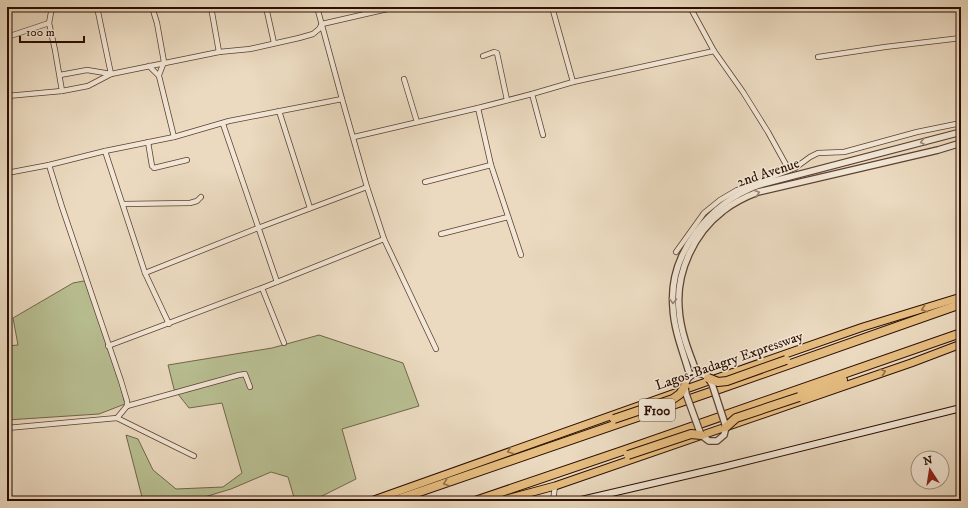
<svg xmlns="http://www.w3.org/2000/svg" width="968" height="508" font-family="'IM FELL DW Pica',serif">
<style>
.green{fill:#b8bf92;stroke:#72664a}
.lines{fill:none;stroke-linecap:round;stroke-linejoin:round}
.minor-casing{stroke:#5c4031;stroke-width:6}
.tertiary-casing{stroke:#5c4031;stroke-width:8}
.secondary-casing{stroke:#2c0d01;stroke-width:8}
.primary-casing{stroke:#2c0d01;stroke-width:9}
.motorway-casing{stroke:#2c0d01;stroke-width:10}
.minor{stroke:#f2e7d6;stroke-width:4.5}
.tertiary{stroke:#f2e7d6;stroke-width:5.5}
.secondary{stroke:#f2e7d6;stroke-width:6}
.primary{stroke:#e6bd80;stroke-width:7}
.motorway{stroke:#e6bd80;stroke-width:8}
.tertiary-bridge-casing{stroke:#5c4031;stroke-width:8;stroke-linecap:butt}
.motorway-bridge-casing{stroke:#2c0d01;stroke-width:10;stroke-linecap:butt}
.tertiary-bridge{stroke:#f2e7d6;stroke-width:5.5}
.motorway-bridge{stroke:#e6bd80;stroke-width:8}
.oneway{stroke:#998576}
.oneway2{stroke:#926e47}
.labels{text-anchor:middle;stroke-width:3;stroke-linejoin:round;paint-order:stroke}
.shield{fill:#f2e7d6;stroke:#674e41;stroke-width:1}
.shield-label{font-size:13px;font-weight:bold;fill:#2c0d01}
.street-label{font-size:14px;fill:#2c0d01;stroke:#f2e7d6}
</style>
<rect width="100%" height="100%" fill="#ebdac0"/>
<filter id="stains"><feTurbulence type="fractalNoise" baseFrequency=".005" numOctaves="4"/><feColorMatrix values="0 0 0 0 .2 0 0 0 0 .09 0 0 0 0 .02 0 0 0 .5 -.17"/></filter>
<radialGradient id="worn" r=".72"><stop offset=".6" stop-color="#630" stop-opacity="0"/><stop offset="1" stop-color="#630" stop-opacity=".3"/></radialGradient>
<g class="green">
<path d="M89 280 109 342 125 404 99 414 7 420V346L18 345 13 318 73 283Z"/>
<path d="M319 335 403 363 419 406 342 429 356 479 312 501H295L288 477 271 472 231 489 191 501H143L126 435 138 439 153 470 176 489 223 487 242 473 222 403 189 408 174 389 168 365 272 348Z"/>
</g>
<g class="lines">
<defs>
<g id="minor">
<path d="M52 7 49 23 55 50 62 91"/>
<path d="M152 7 157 23 164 62 159 75"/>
<path d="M211 7 219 52"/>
<path d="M266 7 274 43"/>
<path d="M317 7 342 99"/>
<path d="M552 7 573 82"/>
<path d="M690 7 714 51 743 92 768 132 789 170"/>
<path d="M7 37 49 23"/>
<path d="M483 56 494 52 497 53 507 100"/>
<path d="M818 57 885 47 961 38"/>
<path d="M149 66 159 76 174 137"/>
<path d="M60 75 87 70 111 74 97 7"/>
<path d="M404 79 417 122"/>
<path d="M532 94 543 135"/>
<path d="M7 96 62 91 88 86 111 74 219 52 250 49 299 38 313 34 319 29 322 24 396 7"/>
<path d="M478 108 532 94 573 82 714 51"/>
<path d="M279 111 310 208"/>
<path d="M223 124 277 282"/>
<path d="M354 137 478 108 491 165 521 255"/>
<path d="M148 142 152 166 154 168 187 160"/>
<path d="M105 151 145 273 169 324"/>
<path d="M7 173 49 165 105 151 174 137 229 121 342 99 367 187 384 239 436 349"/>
<path d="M425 182 491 165"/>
<path d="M123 204 190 203 197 201 201 197"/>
<path d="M441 234 508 217"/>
<path d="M676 252 704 213 720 200 737 190 795 168 810 157 818 153 844 152 917 132 961 123"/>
<path d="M145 273 258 228 367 187"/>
<path d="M262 288 284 343"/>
<path d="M108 346 262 288 384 239"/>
<path d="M127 406 239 375 245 374 250 387"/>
<path d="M117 418 194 456"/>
<path d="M7 428 117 418 127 406V401L121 381 62 207 49 165"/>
<path d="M553 501 555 486"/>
</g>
<g id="tertiary">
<path d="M697 373C689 353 680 330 679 308 676 272 694 233 723 211 733 203 745 197 758 192L938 150 961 143"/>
<path d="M690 376C684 354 674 331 673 308 668 253 710 203 759 185L961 132"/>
<path d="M685 386C687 374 699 369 708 378"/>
<path d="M701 435 709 441H717L724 435 726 427"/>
</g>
<path id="secondary" d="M577 501 723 467 961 408"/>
<g id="primary">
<path d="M371 501 720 377 863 327 961 297"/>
<path d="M499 501 555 486 911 363 961 344"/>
</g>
<g id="motorway">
<path d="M799 397 843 380"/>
<path d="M393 501 722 388 961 304"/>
<path d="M475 501 625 450 961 333"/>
</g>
</defs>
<use href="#minor" class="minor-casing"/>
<use href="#tertiary" class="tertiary-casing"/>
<use href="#secondary" class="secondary-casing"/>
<use href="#primary" class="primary-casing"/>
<use href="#motorway" class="motorway-casing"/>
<use href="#minor" class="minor"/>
<use href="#tertiary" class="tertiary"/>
<use href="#secondary" class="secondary"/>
<use href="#primary" class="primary"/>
<use href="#motorway" class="motorway"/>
<defs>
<g id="tertiary-bridge">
<path d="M708 378 712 384 726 427"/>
<path d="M685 387 686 394 701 435"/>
</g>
<g id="motorway-bridge">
<path d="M708 378 718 382 727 381 786 360"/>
<path d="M614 419 673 399 680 394 685 386"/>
<path d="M726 427 736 418 799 397"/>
<path d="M628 455 691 434 701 435"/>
</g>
</defs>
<use href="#tertiary-bridge" class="tertiary-bridge-casing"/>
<use href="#motorway-bridge" class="motorway-bridge-casing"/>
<use href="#tertiary-bridge" class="tertiary-bridge"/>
<use href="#motorway-bridge" class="motorway-bridge"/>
</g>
<defs><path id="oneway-chevron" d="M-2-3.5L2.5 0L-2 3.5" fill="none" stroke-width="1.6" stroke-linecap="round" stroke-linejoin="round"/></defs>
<g class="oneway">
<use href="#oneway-chevron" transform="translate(923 142) rotate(166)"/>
<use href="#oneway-chevron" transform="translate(757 193) rotate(-19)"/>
<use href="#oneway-chevron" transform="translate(673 301) rotate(92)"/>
</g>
<g class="oneway2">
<use href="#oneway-chevron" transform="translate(924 309) rotate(162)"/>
<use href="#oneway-chevron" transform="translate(883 372) rotate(-19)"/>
<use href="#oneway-chevron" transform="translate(510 451) rotate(160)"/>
<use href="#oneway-chevron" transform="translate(446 483) rotate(161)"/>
</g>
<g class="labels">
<rect class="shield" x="639" y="399" width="36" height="22" rx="3"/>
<g class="shield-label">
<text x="657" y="415">F100</text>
</g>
<g class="street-label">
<text transform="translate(768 172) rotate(-18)" y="5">2nd Avenue</text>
<text transform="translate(729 360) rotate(-19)" y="5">Lagos-Badagry Expressway</text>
</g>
</g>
<rect width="968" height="508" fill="none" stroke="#ebdac0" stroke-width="24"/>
<rect x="8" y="8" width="952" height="492" fill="none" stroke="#2c0d01" stroke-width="2"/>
<rect x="12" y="12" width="944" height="484" fill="none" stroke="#2c0d01"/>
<g transform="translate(930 470) rotate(348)"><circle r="19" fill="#f2e7d6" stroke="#a39081"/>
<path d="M0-3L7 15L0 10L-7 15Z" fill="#8f2418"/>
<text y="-6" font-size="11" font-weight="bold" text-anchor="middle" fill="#2c0d01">N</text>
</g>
<path d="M20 36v6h64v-6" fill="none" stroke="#2c0d01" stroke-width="2"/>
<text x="26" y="36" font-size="12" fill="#2c0d01" stroke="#f2e7d6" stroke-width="3" paint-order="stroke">100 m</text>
<rect width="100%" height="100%" filter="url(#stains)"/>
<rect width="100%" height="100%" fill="url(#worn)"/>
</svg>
